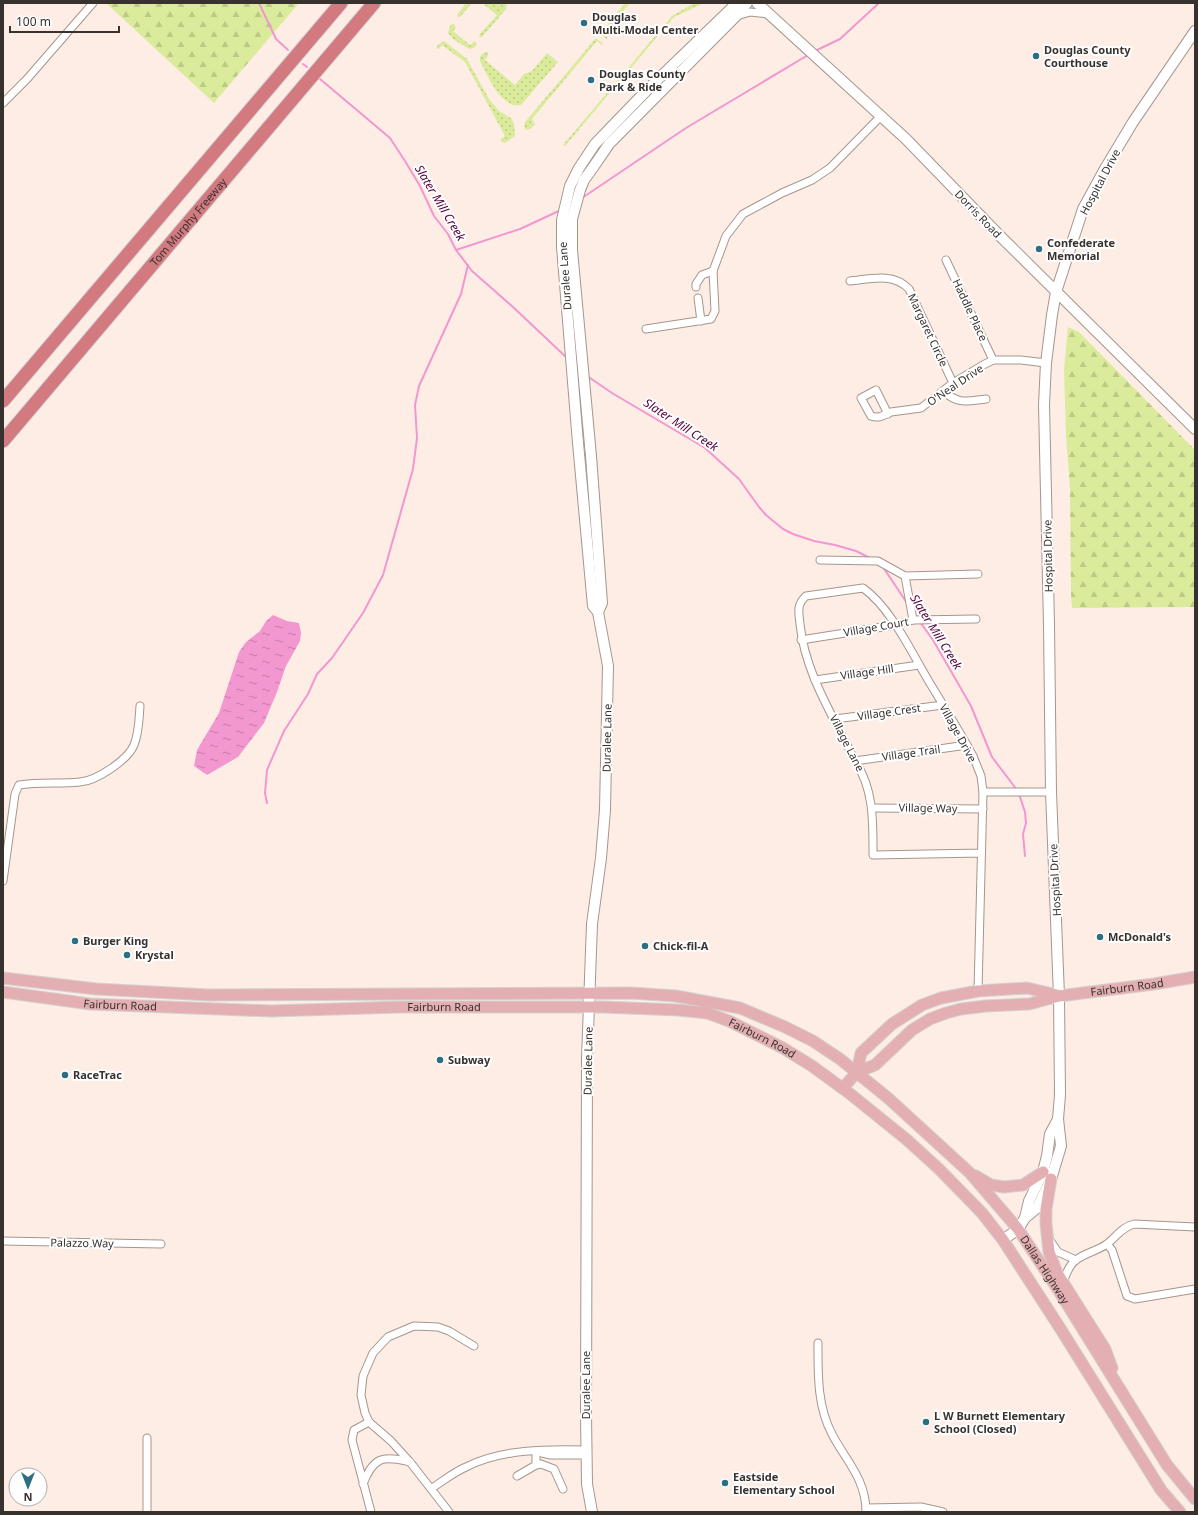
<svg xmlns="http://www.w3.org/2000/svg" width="1198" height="1515" font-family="'Noto Sans',sans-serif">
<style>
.grass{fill:url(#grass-dots)}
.forest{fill:url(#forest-firs)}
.water{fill:url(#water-ripples)}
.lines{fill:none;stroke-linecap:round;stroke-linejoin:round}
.stream{stroke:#f297d0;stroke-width:2}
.street-casing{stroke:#a5968d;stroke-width:9}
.secondary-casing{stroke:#a5968d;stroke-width:12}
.primary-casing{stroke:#d3d2d1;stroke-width:13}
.highway-casing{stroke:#d3d2d1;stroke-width:15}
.street{stroke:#fff;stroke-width:7}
.secondary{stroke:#fff;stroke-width:10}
.primary{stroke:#e4afb3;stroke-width:11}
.highway{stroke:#d27a80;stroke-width:13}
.poi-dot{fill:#2d6f82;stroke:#fefefe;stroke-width:1.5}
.labels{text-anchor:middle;stroke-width:4;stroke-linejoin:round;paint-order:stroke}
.poi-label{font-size:11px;font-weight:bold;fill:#38322f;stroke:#fefefe;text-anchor:start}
.street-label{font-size:11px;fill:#38322f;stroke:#fefefe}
.water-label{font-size:12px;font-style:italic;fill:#51003c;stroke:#fefefe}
</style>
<defs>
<pattern id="grass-dots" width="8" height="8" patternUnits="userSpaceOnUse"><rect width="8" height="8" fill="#daeb9b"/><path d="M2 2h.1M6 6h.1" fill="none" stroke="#bcca86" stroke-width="1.8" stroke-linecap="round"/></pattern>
<pattern id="forest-firs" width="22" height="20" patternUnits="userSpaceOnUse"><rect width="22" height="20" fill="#daeb9b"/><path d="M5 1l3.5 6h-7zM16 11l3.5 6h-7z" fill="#bcca86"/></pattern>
<pattern id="water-ripples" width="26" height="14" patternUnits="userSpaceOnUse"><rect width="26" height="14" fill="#f297d0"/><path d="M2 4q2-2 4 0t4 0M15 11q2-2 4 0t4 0" fill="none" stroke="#c57ca9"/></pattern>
</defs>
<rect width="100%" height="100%" fill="#feede5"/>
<g class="grass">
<path d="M466 3H472L460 17H458L457 15Z"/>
<path d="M482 3H507L506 9 482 37H480L479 35 497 15Z"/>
<path d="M625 3H630L604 34 608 38 606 39 601 33Z"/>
<path d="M694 3H704L674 17 565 146 563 145 672 16Z"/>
<path d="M453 23 456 28 453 31 470 45 474 42 476 43 477 45 473 48 469 49 453 39 448 33 450 26Z"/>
<path d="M596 38 603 44 602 45 597 41 532 119 535 124 530 129 526 130 524 126 525 122Z"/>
<path d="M444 41 467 59 489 99 499 111 511 118 514 124 515 136 505 143 501 141V139L505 136 465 62 442 45 439 49 436 48 438 45Z"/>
<path d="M485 52H488V55L485 60 515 85 524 74 532 71 547 53 558 62 521 105C501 109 488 76 480 61 479 56 481 55 485 52Z"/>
</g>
<g class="forest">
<path d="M106 3H299L214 103Z"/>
<path d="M1068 327 1079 332 1195 450V607L1072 608 1071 595 1070 489 1066 435 1064 370Z"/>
</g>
<path class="water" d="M273 615 287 621 299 623 301 633 300 641 286 666 277 692 264 723 238 757 207 775 194 766 197 750 219 713 239 652 246 642 260 631 266 621Z"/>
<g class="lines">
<g class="stream">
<path d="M259 3 276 39 288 50"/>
<path d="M815 51 840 39 879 3"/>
<path d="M303 64 307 67"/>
<path d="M320 79 390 138 405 161 420 186 434 216 448 234 456 250 472 271 513 307 567 358"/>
<path d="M582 198 686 128 808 55"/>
<path d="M456 250 520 229 561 210"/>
<path d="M587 376 612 393 705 448 739 479 759 507 766 515 783 529 793 534 814 541 835 545 856 551 870 558"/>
<path d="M883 567 907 603"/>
<path d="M920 622 933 640 971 706 992 757 1017 790"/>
<path d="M1019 794 1025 812 1026 823 1023 834 1025 856"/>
<path d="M267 803 265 793 267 770 284 731 308 694 317 674 332 658 363 613 383 575 413 469 417 438 415 405 419 386 461 294 468 265"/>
</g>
<defs>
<g id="street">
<path d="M737 16 750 12 768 14"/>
<path d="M3 103 27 79 93 3"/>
<path d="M946 260 993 360"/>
<path d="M850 281C870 279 893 272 909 289L953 383"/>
<path d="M696 287V284L702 275 713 271"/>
<path d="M698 298 701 321"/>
<path d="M646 329 711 319 715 311 713 271 726 236 743 214 782 193 812 180 830 168 881 116"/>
<path d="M943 391C959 405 967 401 986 399"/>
<path d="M888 414 876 390 861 398 871 416C879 419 884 415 891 412L921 408 953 383 983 365 993 360H1021L1046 363"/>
<path d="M820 560 878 561 905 576 978 574"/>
<path d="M905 576 913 620"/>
<path d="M801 640 895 625 913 620 976 619"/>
<path d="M815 680 919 665"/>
<path d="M835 719 943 705"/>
<path d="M855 761 967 745"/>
<path d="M983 792H1051"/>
<path d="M872 808 983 809"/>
<path d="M3 881 15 794 19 785C39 782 59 784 80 782 96 781 128 760 134 745 139 733 139 719 140 706"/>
<path d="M978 991 983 792 981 776 973 756C959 730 943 705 928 680 911 651 890 607 863 588L806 596C796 605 799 613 800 624 805 674 834 717 855 761 874 789 873 822 873 855L981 853"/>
<path d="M1049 1239 1058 1252 1076 1260"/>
<path d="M3 1241 161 1244"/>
<path d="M1107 1244 1112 1250 1127 1296 1135 1299 1195 1289"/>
<path d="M1063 1282C1066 1274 1069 1265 1076 1260 1085 1253 1097 1251 1107 1244 1116 1237 1122 1227 1134 1224L1195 1227"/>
<path d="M818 1343C818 1373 817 1406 832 1434 846 1461 866 1479 866 1512"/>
<path d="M369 1422 354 1430 352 1440 371 1512"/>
<path d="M542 1453 551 1455H586"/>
<path d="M536 1465 541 1464 554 1469 563 1489"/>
<path d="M517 1476 536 1465V1452"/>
<path d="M363 1484C373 1457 383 1455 410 1462"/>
<path d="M432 1488C443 1481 454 1472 466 1467 501 1449 547 1449 586 1450"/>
<path d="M866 1508 921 1507 943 1512"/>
<path d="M147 1512V1438"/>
<path d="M449 1512 410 1462 391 1441 369 1422 365 1413 361 1395 363 1376 373 1353 388 1337 414 1326 438 1327 449 1331 474 1346"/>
</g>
<g id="secondary">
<path d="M757 3 906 139 999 235 1195 429"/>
<path d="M598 612 602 603 591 456 572 250V219L580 190 584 180 594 166 609 144 735 17 747 3"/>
<path d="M1025 1218 1029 1201 1043 1172 1047 1156 1050 1134 1058 1119"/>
<path d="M1003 1240 1018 1229 1025 1218 1037 1208 1051 1179 1061 1146 1058 1119 1060 1095 1059 996 1051 792 1049 625 1044 405 1046 363 1052 315 1056 292 1083 209 1106 167 1133 122 1195 31"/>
<path d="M592 1512 587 1484 586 1415 587 1059 592 924 601 858 605 810 608 666 598 612 593 606 578 443 562 247V220L570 186 579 168 595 144 650 87 737 3"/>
</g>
<g id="primary">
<path id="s1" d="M3 978 96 989 209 995 631 993 676 996 740 1008 785 1027 813 1041 840 1059 888 1098 970 1173 1018 1229 1059 1291 1167 1465 1195 1499"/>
<path id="s2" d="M3 992 90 1004 271 1011 400 1007H603L678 1010 707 1013 729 1021 783 1048 812 1066 849 1093 906 1139 939 1169 982 1213 1003 1240 1060 1328 1161 1490 1180 1512"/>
<path d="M857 1072 861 1053 892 1024 922 1005 941 998 978 991 1027 988 1057 995"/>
<path id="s3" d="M843 1088 857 1072 875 1065 912 1030 930 1019 946 1013 961 1009 986 1006 1029 1004 1059 996 1154 984 1195 977"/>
<path d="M976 1176 991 1185 1004 1187 1023 1185 1043 1172"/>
<path d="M1051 1179 1046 1209V1224L1049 1252 1057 1273 1105 1349 1112 1368"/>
</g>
<g id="highway">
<path d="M3 401 341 3"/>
<path id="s4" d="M3 441 374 3"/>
</g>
</defs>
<use href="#street" class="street-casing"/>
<use href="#secondary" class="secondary-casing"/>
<use href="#primary" class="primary-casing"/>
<use href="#highway" class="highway-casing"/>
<use href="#street" class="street"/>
<use href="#secondary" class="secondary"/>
<use href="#primary" class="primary"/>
<use href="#highway" class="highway"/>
</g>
<g class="poi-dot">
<circle cx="584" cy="23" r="4"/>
<circle cx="1036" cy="56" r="4"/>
<circle cx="591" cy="80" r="4"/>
<circle cx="1039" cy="249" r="4"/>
<circle cx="1100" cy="937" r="4"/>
<circle cx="75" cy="941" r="4"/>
<circle cx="645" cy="946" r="4"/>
<circle cx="127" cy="955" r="4"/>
<circle cx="440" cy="1060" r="4"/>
<circle cx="65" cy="1075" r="4"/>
<circle cx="926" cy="1422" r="4"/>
<circle cx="725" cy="1483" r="4"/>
</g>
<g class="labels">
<g class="poi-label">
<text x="592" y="21">Douglas<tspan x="592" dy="13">Multi-Modal Center</tspan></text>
<text x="1044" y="54">Douglas County<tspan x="1044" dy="13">Courthouse</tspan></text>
<text x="599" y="78">Douglas County<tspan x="599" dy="13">Park &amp; Ride</tspan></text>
<text x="1047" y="247">Confederate<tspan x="1047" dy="13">Memorial</tspan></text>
<text x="1108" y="941">McDonald's</text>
<text x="83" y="945">Burger King</text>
<text x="653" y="950">Chick-fil-A</text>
<text x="135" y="959">Krystal</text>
<text x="448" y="1064">Subway</text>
<text x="73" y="1079">RaceTrac</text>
<text x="934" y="1420">L W Burnett Elementary<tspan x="934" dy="13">School (Closed)</tspan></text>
<text x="733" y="1481">Eastside<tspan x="733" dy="13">Elementary School</tspan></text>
</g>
<g class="street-label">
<text transform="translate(1100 182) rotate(-62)" y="4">Hospital Drive</text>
<text transform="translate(978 214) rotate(46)" y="4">Dorris Road</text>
<text dy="4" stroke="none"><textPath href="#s4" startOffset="287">Tom Murphy Freeway</textPath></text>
<text transform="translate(565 276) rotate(-94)" y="4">Duralee Lane</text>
<text transform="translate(970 310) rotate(65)" y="4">Haddle Place</text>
<text transform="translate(928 330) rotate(65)" y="4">Margaret Circle</text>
<text transform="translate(955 385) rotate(-34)" y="4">O'Neal Drive</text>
<text transform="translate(1048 556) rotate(-91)" y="4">Hospital Drive</text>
<text transform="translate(876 627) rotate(-10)" y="4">Village Court</text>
<text transform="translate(867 672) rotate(-8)" y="4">Village Hill</text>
<text transform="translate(889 712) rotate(-8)" y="4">Village Crest</text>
<text transform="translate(958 733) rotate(61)" y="4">Village Drive</text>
<text transform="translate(607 738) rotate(-89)" y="4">Duralee Lane</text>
<text transform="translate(847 743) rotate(63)" y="4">Village Lane</text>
<text transform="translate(911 753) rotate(-8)" y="4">Village Trail</text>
<text transform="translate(928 808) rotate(1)" y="4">Village Way</text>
<text transform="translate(1055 880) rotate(-93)" y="4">Hospital Drive</text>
<text dy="4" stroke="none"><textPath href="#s3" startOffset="313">Fairburn Road</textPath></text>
<text dy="4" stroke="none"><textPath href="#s2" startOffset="118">Fairburn Road</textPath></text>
<text dy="4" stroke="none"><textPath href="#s2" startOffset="442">Fairburn Road</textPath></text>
<text dy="4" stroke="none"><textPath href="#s2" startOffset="766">Fairburn Road</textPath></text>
<text transform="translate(588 1061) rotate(-89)" y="4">Duralee Lane</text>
<text transform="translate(82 1243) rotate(1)" y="4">Palazzo Way</text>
<text dy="4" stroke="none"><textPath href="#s1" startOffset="1147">Dallas Highway</textPath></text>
<text transform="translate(586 1385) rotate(-90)" y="4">Duralee Lane</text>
</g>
<g class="water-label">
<text transform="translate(440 203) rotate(59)" y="4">Slater Mill Creek</text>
<text transform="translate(681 425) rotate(33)" y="4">Slater Mill Creek</text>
<text transform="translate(936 632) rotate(58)" y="4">Slater Mill Creek</text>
</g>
</g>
<rect width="1198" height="1515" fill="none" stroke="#38322f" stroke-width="8"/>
<g transform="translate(28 1487) rotate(180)"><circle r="19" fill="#fefefe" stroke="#afacab"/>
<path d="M0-3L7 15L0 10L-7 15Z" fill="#2d6f82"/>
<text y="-6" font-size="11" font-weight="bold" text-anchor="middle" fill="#38322f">N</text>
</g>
<path d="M10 26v6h109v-6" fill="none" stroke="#38322f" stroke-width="2"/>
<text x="16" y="26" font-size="12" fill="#38322f" stroke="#fefefe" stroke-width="3" paint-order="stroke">100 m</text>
</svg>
